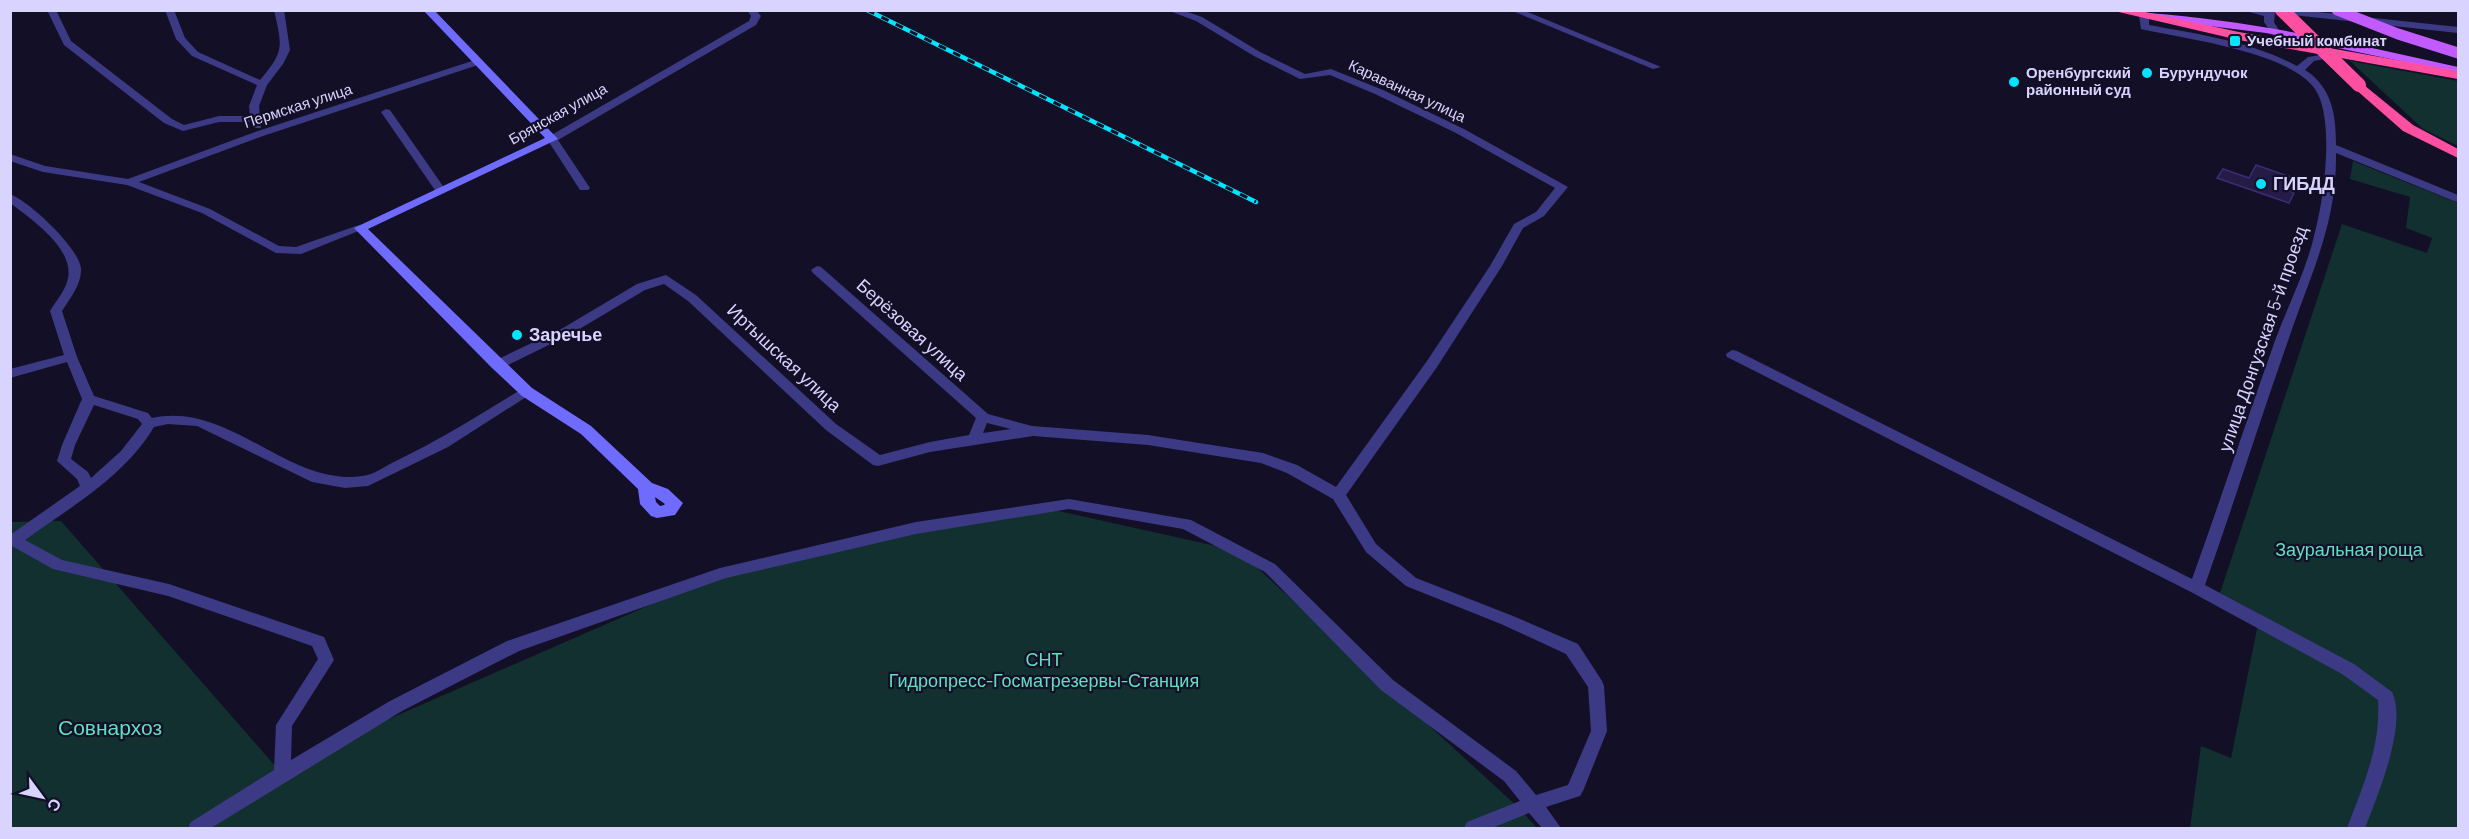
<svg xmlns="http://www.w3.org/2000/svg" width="2469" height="839" font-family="Barlow,sans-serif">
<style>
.green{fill:#12302f}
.building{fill:#241b47;stroke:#3b2d73;stroke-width:1.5}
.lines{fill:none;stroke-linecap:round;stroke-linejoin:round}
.street{fill:#3d3a85;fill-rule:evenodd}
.secondary{fill:#6f6bff;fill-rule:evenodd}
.primary{fill:#c25bff;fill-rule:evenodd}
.highway{fill:#ff4fa3;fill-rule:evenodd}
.rail-casing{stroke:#00e5ff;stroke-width:4.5}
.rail{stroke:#130f26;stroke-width:3;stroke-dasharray:8;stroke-linecap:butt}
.primary-bridge{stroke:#c25bff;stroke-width:11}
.highway-bridge{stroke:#ff4fa3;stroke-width:14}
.poi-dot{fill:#00e5ff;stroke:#130f26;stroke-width:2}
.labels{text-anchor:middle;stroke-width:4.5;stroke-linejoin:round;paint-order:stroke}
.far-poi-label{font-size:15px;font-weight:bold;fill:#d9d4ff;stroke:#130f26;text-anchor:start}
.far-street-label{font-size:15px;fill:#d9d4ff;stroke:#130f26}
.poi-label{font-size:18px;font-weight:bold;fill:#d9d4ff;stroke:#130f26;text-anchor:start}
.street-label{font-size:18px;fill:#d9d4ff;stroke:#130f26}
.park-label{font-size:18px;fill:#5fe0c0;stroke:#130f26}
.near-park-label{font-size:21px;fill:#5fe0c0;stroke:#130f26}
</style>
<rect width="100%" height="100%" fill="#130f26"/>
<g class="green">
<path d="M2350 61 2458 81V146L2423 129Z"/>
<path d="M2353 161 2458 203V828H2190L2201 746 2231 758 2260 614 2220 593 2342 224 2427 253 2432 238 2406 228 2410 197 2350 179Z"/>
<path d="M1045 508 1239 551 1520 809 1537 828H11L10 522 61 521 277 768 725 572Z"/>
</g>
<path class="building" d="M2256 165 2291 177 2285 189 2294 193 2289 203 2217 178 2223 169 2249 178Z"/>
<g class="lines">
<g class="street">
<path d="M47 10H56L71 41 172 119 184 125 219 116H250L249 106 257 85 192 56 176 39 165 10H174L185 38 198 52 260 80C285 51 282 46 274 10H284L290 50 283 64 267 85 259 106 261 128H253L251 122H219L183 131 164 123 64 45Z"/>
<path d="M747 10H756L761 16 756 25 558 140 590 188 588 190H580L547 139 548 137 749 21 751 16Z"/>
<path d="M1167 10H1182L1202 17 1260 52 1305 74 1331 69 1383 90 1464 129 1568 187 1544 216 1523 228 1502 266 1437 367 1346 495 1376 544 1416 578 1513 616 1578 644 1602 681 1604 686 1607 731 1583 791 1580 796 1546 807 1561 828H1542L1529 813 1492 828H1464L1467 822 1520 801 1504 781 1381 690 1265 572 1183 529 1069 509 916 534 726 578 519 651 402 711 211 828H188L191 822 274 770 276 725 318 659 312 646 168 596 53 569 10 545V535L80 486 77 479 57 461 62 445 82 399 67 362 10 378V369L64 355 50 311C56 301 66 290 68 278 74 248 31 219 10 203V194C29 201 78 247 81 268 82 284 70 298 62 311L77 357 94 396 148 413 152 418C230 401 288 487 362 476 374 475 385 466 396 461 440 440 481 414 522 389H532L534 392 448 447 368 486 345 488 312 482 197 426 168 424 154 427C125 476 71 507 25 540L62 560 169 584 324 637 334 660 292 726 291 760 390 701 507 641 720 568 916 522 1069 499 1191 520 1275 564 1393 680 1516 771 1536 795 1568 785 1591 731 1588 687 1566 654 1501 624 1406 586 1366 552 1333 499 1287 473 1261 463 1148 445 1033 436 930 452 878 466 873 465 826 430 688 301 664 284 645 290 571 334 502 368H492L491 365 492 362 563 328 637 284 666 275 696 295 836 424 880 455 930 442 969 435 976 418 813 273 811 270 817 266 821 267 988 414 1032 426 1148 435 1263 453 1297 465 1336 487 1427 361 1490 266 1514 224 1536 212 1555 188 1456 133 1375 94 1330 75 1300 79 1254 56 1196 21ZM94 405 138 419 142 424 121 451 91 478 88 472 71 459 75 445ZM987 423 1011 429 983 433Z"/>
<path d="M1510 10H1523L1661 67 1653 69Z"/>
<path d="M2242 10H2300L2458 27V33L2275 13 2274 22 2280 32 2275 35 2272 34 2264 22V16Z"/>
<path d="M2144 12 2149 15V25C2198 34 2253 42 2297 66L2308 57 2339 52V56L2314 61 2305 70C2332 87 2336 115 2336 145L2458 195V202L2454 201 2336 153C2337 224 2311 273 2289 338 2260 420 2234 503 2205 585L2354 664 2392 692C2408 724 2377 797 2365 828H2347C2363 786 2381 746 2378 700L2342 674 2191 592 1727 357 1726 354 1732 350 1737 351 2192 579C2221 499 2247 418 2276 338 2289 303 2307 269 2315 232 2324 199 2335 118 2315 89 2288 51 2184 39 2141 29L2139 15Z"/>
<path d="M478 59 483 62 481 64 263 136 139 182 210 209 279 246 296 247 356 226 360 225 366 228 301 254 276 253 202 213 127 185 43 172 10 161V154L45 166 128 179 255 132Z"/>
<path d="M386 109 390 110 445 189V193H437L381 112Z"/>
</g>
<path class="secondary" d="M423 10H434L558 139 368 229 532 388 591 426 652 483 668 489 683 503 675 515 657 518 651 516 640 504 638 489 581 434 522 396 492 368 354 228 545 138ZM655 497 665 504 664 505 660 506 656 502Z"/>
<path class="primary" d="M2149 13C2254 21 2356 44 2458 67V73L2266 33 2145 18 2144 16Z"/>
<g class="highway">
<path d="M2110 10H2136L2239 32 2458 71V79L2239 40Z"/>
<path d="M2359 81 2413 125 2458 149V158L2403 131 2354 88 2352 85Z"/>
</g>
<defs>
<path id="rail" d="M867 10 1256 202"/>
</defs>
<use href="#rail" class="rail-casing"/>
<use href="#rail" class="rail"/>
<path class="primary-bridge" d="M2337 10 2398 34 2458 53"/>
<path class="highway-bridge" d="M2282 10 2359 85"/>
</g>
<g class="poi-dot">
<rect x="2229" y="35" width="12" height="12" rx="3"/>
<circle cx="2147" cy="73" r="6"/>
<circle cx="2014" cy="82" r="6"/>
<circle cx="2261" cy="184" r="6"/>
<circle cx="517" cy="335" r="6"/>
</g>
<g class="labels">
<g class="far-poi-label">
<text x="2247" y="46">Учебный комбинат</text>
<text x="2026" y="78">Оренбургский<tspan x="2026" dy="17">районный суд</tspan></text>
<text x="2159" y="78">Бурундучок</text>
</g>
<g class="far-street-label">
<text transform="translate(1407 91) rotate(25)" y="5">Караванная улица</text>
<text transform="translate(298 106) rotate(-18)" y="5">Пермская улица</text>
<text transform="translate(558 114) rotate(-29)" y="5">Брянская улица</text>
</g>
<g class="poi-label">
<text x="2273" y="190">ГИБДД</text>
<text x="529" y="341">Заречье</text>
</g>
<g class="street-label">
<text transform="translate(912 330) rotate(42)" y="6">Берёзовая улица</text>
<text transform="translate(2263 339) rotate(-71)" y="6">улица Донгузская 5-й проезд</text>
<text transform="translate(784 358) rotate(43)" y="6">Иртышская улица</text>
</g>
<g class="park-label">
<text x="2349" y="556">Зауральная роща</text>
<text x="1044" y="666">СНТ<tspan x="1044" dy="21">Гидропресс-Госматрезервы-Станция</tspan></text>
</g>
<g class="near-park-label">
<text x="110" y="735">Совнархоз</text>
</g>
</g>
<rect width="2469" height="839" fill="none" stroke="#d9d4ff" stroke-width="24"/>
<g transform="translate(42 797) rotate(123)" stroke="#130f26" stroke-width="4.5" paint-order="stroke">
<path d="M0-4.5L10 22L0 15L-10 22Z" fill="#d9d4ff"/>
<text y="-9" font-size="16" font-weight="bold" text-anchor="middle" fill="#d9d4ff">С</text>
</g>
</svg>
